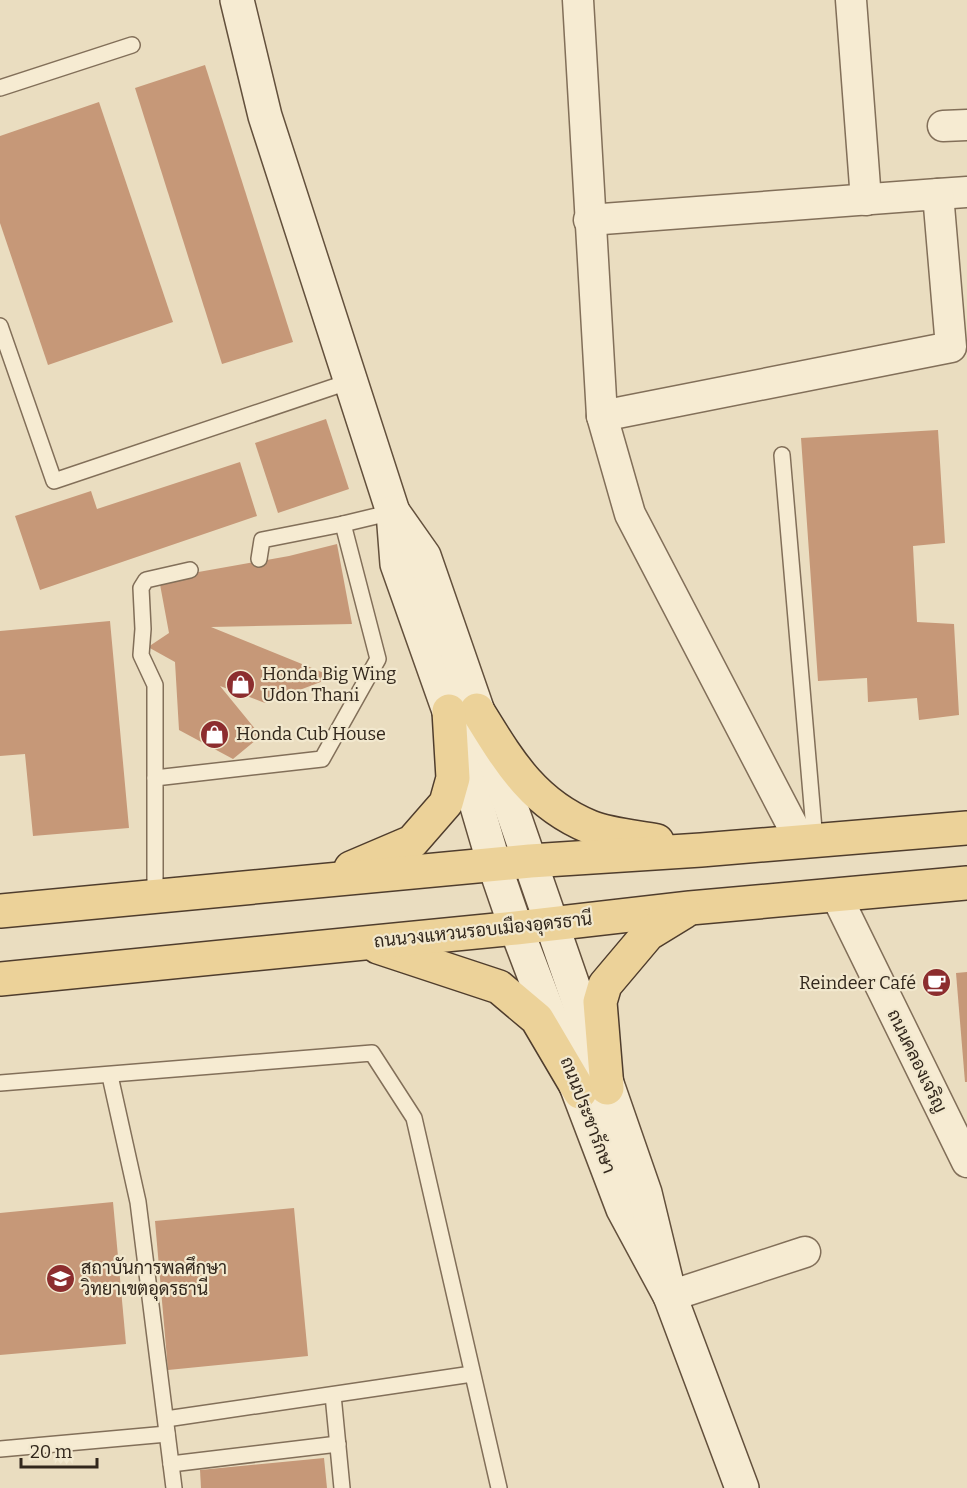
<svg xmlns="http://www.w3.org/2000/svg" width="967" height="1488" font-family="Bitter,Sarabun,serif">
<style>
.building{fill:#c69878}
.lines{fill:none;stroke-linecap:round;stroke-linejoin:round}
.service-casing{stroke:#826f59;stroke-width:18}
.minor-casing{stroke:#826f59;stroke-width:33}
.secondary-casing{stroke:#63503c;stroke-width:36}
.primary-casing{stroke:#4f3d2d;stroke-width:36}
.service{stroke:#f6ebd2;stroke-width:15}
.minor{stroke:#f6ebd2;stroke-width:30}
.secondary{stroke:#f6ebd2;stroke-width:33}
.primary{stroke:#ecd299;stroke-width:33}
.labels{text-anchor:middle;stroke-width:4.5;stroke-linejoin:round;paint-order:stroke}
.poi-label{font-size:18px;fill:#32271c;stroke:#f2e8ce;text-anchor:start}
.street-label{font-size:18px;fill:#32271c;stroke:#f2e8ce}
</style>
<rect width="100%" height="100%" fill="#eaddc0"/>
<g class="building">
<path d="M205 65 293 342 222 364 135 88Z"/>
<path d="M99 102 173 322 48 365 0 223V136Z"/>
<path d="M326 419 349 489 278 513 255 443Z"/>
<path d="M938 430 945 543 913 546 917 622 954 624 959 715 919 720 917 698 868 702 867 678 818 681 801 438Z"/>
<path d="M240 462 257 516 40 590 15 516 91 491 97 509Z"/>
<path d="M337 544 352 624 211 627 334 677 265 703 220 686 261 736 233 759 179 730 175 662 148 647 169 633 159 579 289 556Z"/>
<path d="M110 621 129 828 33 836 25 754 0 756V631Z"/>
<path d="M967 972V1082H965L956 973Z"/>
<path d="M113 1202 126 1344 0 1355V1213Z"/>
<path d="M294 1208 308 1356 168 1370 155 1221Z"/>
<path d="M324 1458 327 1488H201L200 1470Z"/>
</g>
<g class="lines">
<defs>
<g id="service">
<path d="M0 88 132 45"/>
<path d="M0 326 54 481 351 381"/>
<path d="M782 455 815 841"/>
<path d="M259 559 262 540 343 524"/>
<path d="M155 778V685L141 655 143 629 141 588 146 580 190 570"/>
<path d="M155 896V778L322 759 378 659 343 524 393 512"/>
<path d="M110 1076 138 1202 174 1488"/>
<path d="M0 1083 372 1053 414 1118 499 1488"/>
<path d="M333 1395 342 1488"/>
<path d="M166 1419 472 1374"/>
<path d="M0 1449 167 1434"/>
<path d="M171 1464 338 1444"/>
</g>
<g id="minor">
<path d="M578 0 602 416 630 514 801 842"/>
<path d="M851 0 866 200"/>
<path d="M943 126 967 125"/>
<path d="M938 194 967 192"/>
<path d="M589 220 938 194 951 347 602 416"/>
<path d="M836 895 967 1162"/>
<path d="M670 1296 805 1252"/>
</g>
<g id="secondary">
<path d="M237 0 265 116 393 512 397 564 449 711 494 864 516 928 623 1209 670 1296"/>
<path d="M393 512 424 556 645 1193 670 1296 742 1488"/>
</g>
<g id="primary">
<path d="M477 710C508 760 532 803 590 827 610 835 636 837 657 841"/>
<path d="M351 868 412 842 446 803 453 778 449 711"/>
<path d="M0 911 530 861 701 850 967 828"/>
<path d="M378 947 499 987 537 1019 580 1092"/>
<path d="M0 979 516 928 690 908 967 883"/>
<path d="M607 1088 600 1002 605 985 648 934 684 912"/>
</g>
</defs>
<use href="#service" class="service-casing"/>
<use href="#minor" class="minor-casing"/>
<use href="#secondary" class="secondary-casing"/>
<use href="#primary" class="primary-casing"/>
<use href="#service" class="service"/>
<use href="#minor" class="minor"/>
<use href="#secondary" class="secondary"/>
<use href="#primary" class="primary"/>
</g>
<defs>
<symbol id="shop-disc" viewBox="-11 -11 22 22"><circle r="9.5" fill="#8c2d2e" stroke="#f2e8ce"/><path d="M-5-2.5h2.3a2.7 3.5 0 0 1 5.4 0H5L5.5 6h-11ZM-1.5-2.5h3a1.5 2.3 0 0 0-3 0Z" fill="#fff"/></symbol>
<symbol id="cafe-disc" viewBox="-11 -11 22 22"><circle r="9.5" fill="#8c2d2e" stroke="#f2e8ce"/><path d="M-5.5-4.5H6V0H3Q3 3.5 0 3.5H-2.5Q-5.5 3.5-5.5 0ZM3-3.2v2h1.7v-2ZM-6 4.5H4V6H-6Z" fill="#fff"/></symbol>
<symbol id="university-disc" viewBox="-11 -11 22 22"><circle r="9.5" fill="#8c2d2e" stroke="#f2e8ce"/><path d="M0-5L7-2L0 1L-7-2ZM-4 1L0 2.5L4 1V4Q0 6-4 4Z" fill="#fff"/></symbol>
</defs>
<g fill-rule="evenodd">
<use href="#shop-disc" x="224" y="668" width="33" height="33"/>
<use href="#shop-disc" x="198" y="718" width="33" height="33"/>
<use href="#cafe-disc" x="920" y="966" width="33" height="33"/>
<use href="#university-disc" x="44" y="1262" width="33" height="33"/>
</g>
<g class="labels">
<g class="poi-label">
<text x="262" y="680">Honda Big Wing<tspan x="262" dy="21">Udon Thani</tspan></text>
<text x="236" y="740">Honda Cub House</text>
<text x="916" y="989" text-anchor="end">Reindeer Café</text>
<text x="81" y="1274">สถาบันการพลศึกษา<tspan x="81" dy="21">วิทยาเขตอุดรธานี</tspan></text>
</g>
<g class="street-label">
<text transform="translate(483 930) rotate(-6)" y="6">ถนนวงแหวนรอบเมืองอุดรธานี</text>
<text transform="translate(917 1061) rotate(64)" y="6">ถนนคลองเจริญ</text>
<text transform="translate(588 1115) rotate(69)" y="6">ถนนประชารักษา</text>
</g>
</g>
<path d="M21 1458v9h76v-9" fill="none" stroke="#32271c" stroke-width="3"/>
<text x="30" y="1458" font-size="18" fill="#32271c" stroke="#f2e8ce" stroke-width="4.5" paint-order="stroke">20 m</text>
</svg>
